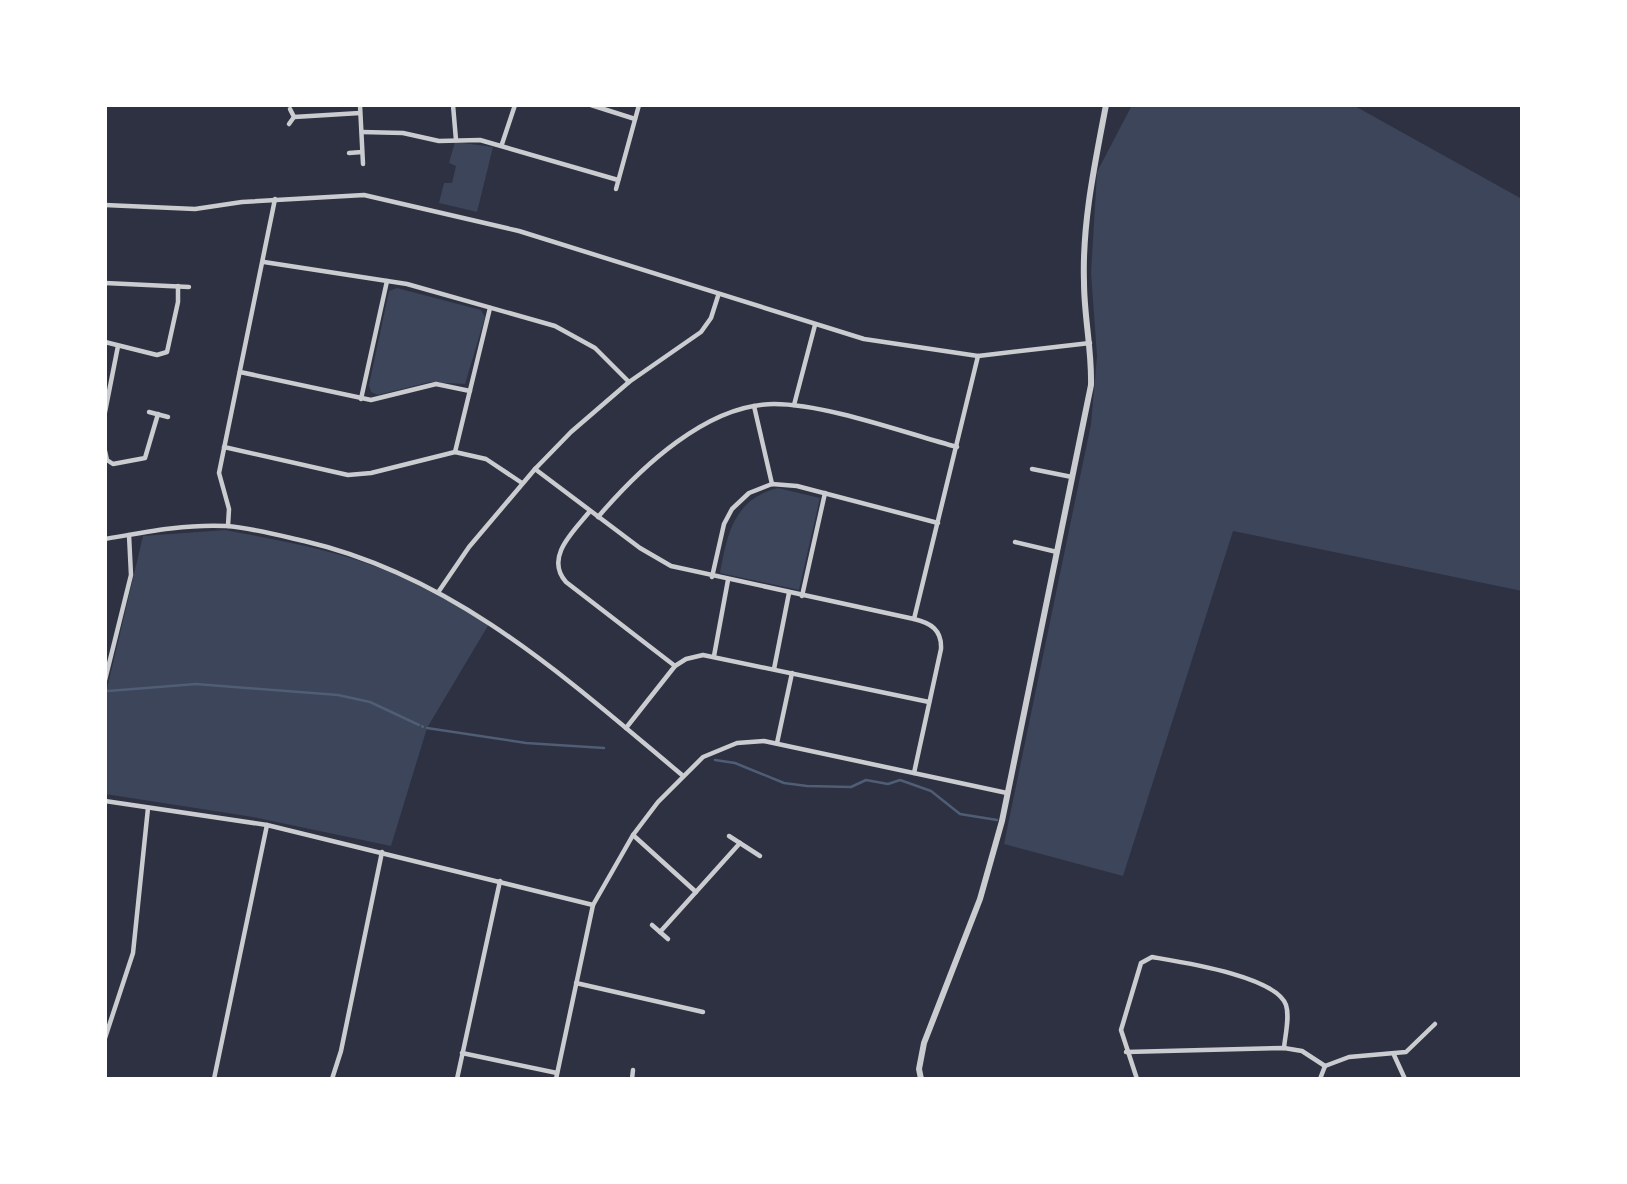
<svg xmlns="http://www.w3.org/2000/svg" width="1627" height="1184" font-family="Overpass,sans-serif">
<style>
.green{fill:#3c4559}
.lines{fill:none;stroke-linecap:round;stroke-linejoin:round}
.stream{stroke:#4f5d75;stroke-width:2.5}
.minor{stroke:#caccd0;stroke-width:4.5}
.tertiary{stroke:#caccd0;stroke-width:6}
</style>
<rect width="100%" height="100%" fill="#2d3142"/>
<g class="green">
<path d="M1132 105H1353L1522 199V591L1233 531 1123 876 1004 844 1091 424 1097 356 1091 273 1097 172Z"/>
<path d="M455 142 493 147 477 212 439 203 444 183H452L456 166 449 163Z"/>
<path d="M397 288 481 310 485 317 465 384 430 382 378 395 371 392 369 385 389 291Z"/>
<path d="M778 488 820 498 799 590 720 573C727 534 734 499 778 488Z"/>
<path d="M225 530C278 540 332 549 382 569 419 584 454 604 489 624L427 728 391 846 253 817 105 794V697L143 536Z"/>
</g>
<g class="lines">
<g class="stream">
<path d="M108 691 196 684 338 695 370 702 419 725"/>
<path d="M422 726 423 727"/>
<path d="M427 728 526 743 604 748"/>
<path d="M715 760 735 763 784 783 807 786 851 787 866 780 888 784 900 780 931 791 960 814 997 820"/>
</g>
<g class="minor">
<path d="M360 105 363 164"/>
<path d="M453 105 456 140"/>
<path d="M591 105 635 119"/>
<path d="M294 117 360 113"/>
<path d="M289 124 294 117 290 109"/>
<path d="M362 132 403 133 439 141 480 140 618 180"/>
<path d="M502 144 515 105"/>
<path d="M349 153 362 152"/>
<path d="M616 189 639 105"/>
<path d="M105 205 195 209 242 202 364 195 519 231 864 339 978 356 1090 343"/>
<path d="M264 262 407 284 555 326 595 348 629 382"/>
<path d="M105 283 189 287"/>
<path d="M105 342 157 355 167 352 178 302V286"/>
<path d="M240 372 371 400 436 384 470 391"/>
<path d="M361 399 387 281"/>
<path d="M794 405 815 325"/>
<path d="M754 406 772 484"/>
<path d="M105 412 118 346"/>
<path d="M149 412 168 417"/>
<path d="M224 447 348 475 371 473 455 452 486 459 522 483"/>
<path d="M105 451 107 460 113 464 145 458 158 414"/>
<path d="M455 452 490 308"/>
<path d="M535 469 640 548 671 566 914 619C931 623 942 630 941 649L914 773"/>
<path d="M1032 469 1072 477"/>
<path d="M590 511C574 531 544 557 566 582L675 666"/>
<path d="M598 517C640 468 707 404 774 404 826 404 905 433 957 447"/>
<path d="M228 526 229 509 219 473 275 199"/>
<path d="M105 539C145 532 185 524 226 526 252 528 278 535 304 541 455 576 566 678 682 775"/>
<path d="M1015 542 1057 552"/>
<path d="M712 577 724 524 732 509 749 493 772 484 797 486 938 523"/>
<path d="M439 591 469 547 535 469 571 432 629 382 701 332 711 318 718 296"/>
<path d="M802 596 825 493"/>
<path d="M914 619 978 356"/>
<path d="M714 656 728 580"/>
<path d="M774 669 789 593"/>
<path d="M105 680 131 575 129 535"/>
<path d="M626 728 675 666 686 659 703 655 929 702"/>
<path d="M777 743 792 673"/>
<path d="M105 801 267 825 593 905"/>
<path d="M633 835 696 892"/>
<path d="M729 836 760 856"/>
<path d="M652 925 668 939"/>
<path d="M660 932 740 843"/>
<path d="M576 983 703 1012"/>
<path d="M105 1038 133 953 148 808"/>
<path d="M1126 1052 1284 1048 1302 1051 1325 1066"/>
<path d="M462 1053 557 1073"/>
<path d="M1394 1055 1405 1079"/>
<path d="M1325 1066 1349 1057 1406 1052 1435 1024"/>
<path d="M214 1079 267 825"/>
<path d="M332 1079 341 1051 382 852"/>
<path d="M457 1079 500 881"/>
<path d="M556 1079 593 905 633 835 658 802 703 757 737 743 764 741 1007 793"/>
<path d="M632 1079 633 1070"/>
<path d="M1137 1079 1121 1030 1141 963 1152 957C1181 962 1276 976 1286 1005 1290 1017 1285 1036 1284 1048"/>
<path d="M1320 1079 1325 1066"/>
</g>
<path class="tertiary" d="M921 1079 919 1069 924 1043 980 899 1002 821 1091 385C1092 350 1084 317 1084 282 1082 223 1095 163 1106 105"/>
</g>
<rect width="1627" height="1184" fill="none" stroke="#ffffff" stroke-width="214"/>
</svg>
